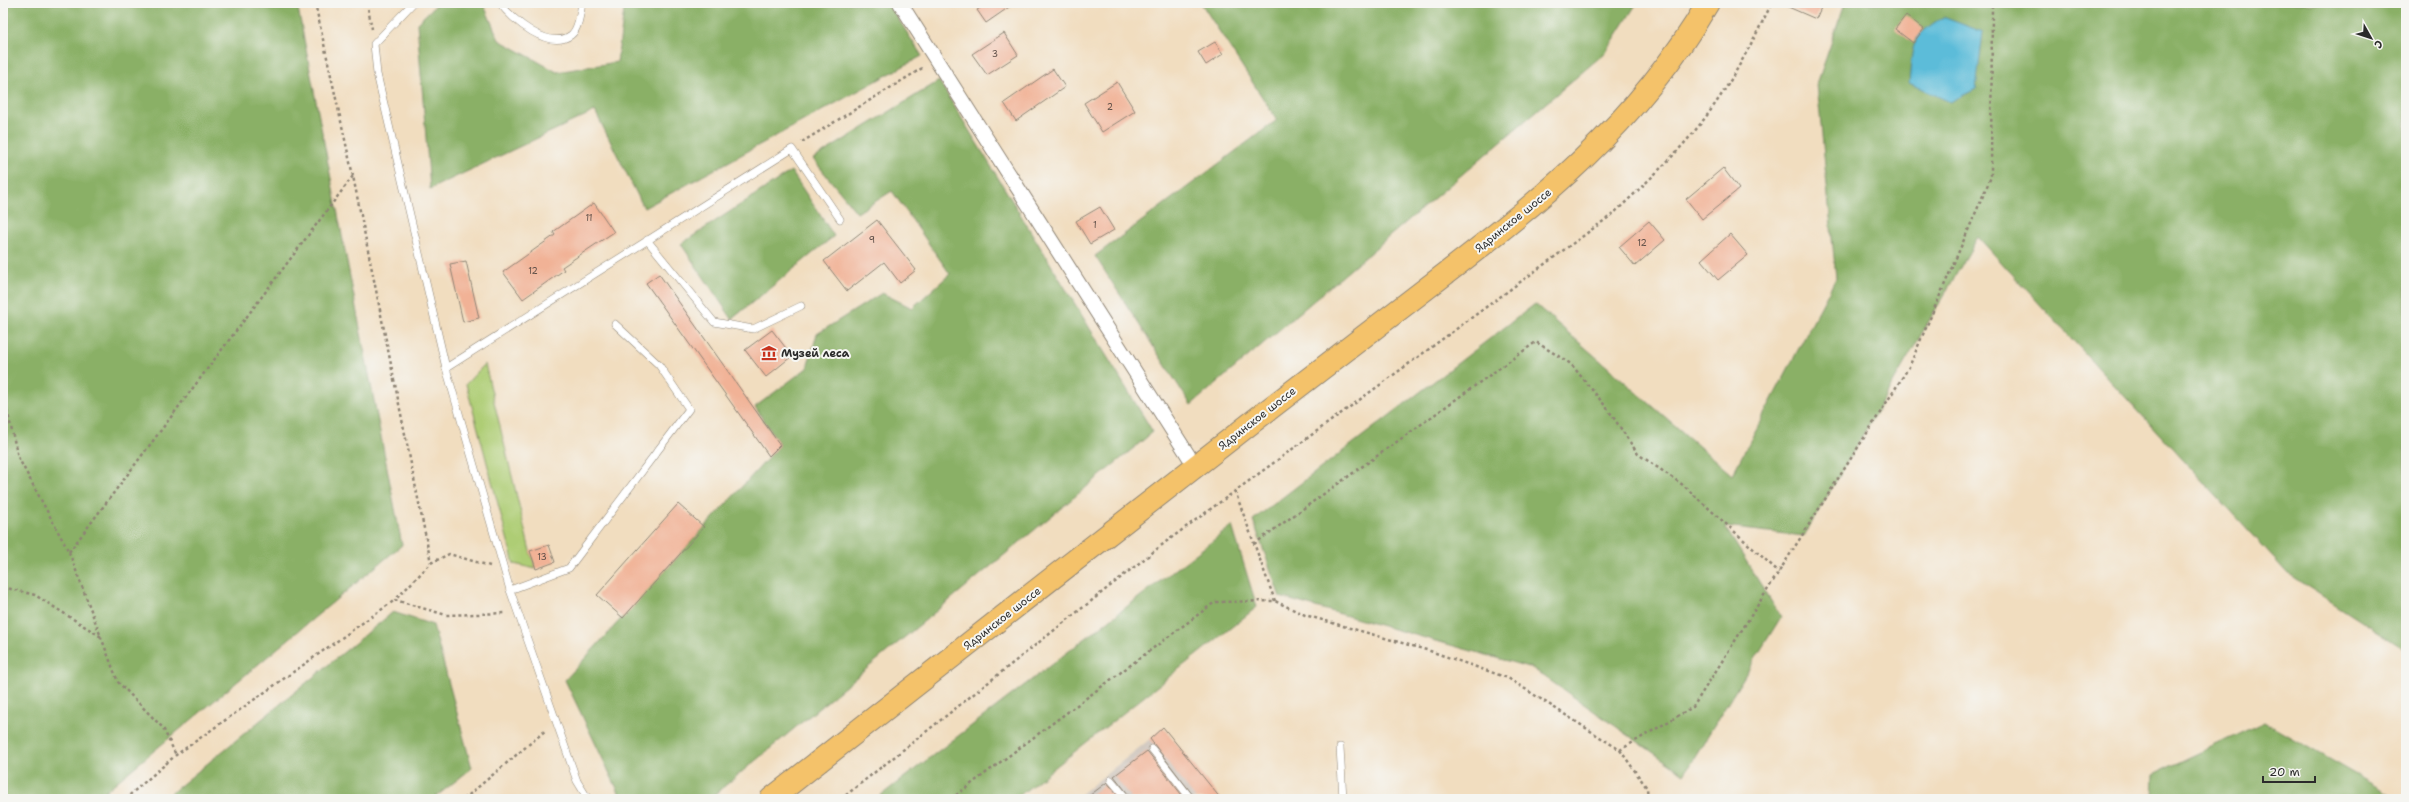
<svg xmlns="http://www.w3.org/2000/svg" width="2409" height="802" font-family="'Shantell Sans',sans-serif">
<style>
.industrial{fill:#ccc2b9}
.green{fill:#aecd75;stroke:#6c7c50}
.forest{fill:#8ab066;stroke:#5a6e48}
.water{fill:#5bbcd9;stroke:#437482}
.building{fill:#f1b296}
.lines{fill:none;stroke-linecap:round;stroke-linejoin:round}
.lane-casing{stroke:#8e8475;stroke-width:8}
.street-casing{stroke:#8e8475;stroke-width:16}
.primary-casing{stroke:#8e8475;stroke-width:24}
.path{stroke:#8e8475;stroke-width:2.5;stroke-dasharray:3 3;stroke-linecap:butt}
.lane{stroke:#fff;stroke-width:7}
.street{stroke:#fff;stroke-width:14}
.primary{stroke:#f4c26a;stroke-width:22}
.labels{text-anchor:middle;stroke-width:4;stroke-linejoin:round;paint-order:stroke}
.number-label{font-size:9px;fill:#5c4d46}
.street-label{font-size:11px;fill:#2b2b2b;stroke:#f6f6f2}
.poi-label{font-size:11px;font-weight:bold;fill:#2b2b2b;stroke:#f6f6f2;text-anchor:start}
</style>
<rect width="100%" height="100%" fill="#f6f6f2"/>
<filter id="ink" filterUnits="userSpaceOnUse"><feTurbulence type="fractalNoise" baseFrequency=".025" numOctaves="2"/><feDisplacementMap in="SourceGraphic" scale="8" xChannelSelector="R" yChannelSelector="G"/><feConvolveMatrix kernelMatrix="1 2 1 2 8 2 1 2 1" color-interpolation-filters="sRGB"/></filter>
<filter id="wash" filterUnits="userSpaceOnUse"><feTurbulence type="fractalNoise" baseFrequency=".012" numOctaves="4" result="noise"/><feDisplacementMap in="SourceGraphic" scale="16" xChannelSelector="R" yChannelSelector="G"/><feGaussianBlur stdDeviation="0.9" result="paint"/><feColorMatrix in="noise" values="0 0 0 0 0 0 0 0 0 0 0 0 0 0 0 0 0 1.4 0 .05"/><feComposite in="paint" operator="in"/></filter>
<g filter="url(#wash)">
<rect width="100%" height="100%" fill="#f1ddbf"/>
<path class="industrial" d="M1163 727 1221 799H1075L1150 739Z"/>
<path class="green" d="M485 364 530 551 536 569 514 564 466 384Z"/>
<g class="forest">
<path d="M3 3H297L402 545 96 799H3Z"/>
<path d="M438 3H483L499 40 557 72 617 62 625 3H888L922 56 644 208 595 111 430 189 417 23Z"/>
<path d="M1201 3H1637L1606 52 1191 405 1095 256 1277 120Z"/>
<path d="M1845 3H2406V650L2288 574 1978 237 1804 536 1725 527 1781 617 1684 774 1532 668 1280 597 1253 520 1535 304 1732 475 1836 278 1817 84Z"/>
<path d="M939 81 1153 432 709 799H622L565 680 780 445 755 407 807 368 817 334 882 293 912 308 950 274 892 191 857 213 813 159Z"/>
<path d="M791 171 834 236 732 319 681 244Z"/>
<path d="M1232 526 1257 607 1015 799H876Z"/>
<path d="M393 612 433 625 472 768 433 799H164Z"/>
<path d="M2264 722 2398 799H2153L2154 774Z"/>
</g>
<path class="water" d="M1943 17 1983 32 1976 89 1950 102 1909 83C1913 45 1909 38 1943 17Z"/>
<g id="blocks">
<g class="building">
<path d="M988 3H1015L986 23 977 10Z"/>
<path d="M1779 3H1823L1816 19Z"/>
<path d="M1906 15 1924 29 1913 43 1895 29Z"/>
<path d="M1004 33 1018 55 987 75 972 54Z"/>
<path d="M1215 42 1223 54 1206 65 1198 52Z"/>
<path d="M1053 69 1065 87 1016 121 1004 103Z"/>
<path d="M1117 82 1135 111 1102 132 1084 103Z"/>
<path d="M1723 168 1739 189 1702 219 1686 199Z"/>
<path d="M594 203 614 232 562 267 564 270 523 299 503 272 555 235 553 232Z"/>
<path d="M1100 207 1114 230 1090 244 1076 221Z"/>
<path d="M877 220 916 270 900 283 884 262 847 291 824 261Z"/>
<path d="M1649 221 1665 240 1635 266 1619 247Z"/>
<path d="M1730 234 1748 255 1718 280 1701 260Z"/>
<path d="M466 261 479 318 463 322 450 264Z"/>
<path d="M659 274 780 445 769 456 646 283Z"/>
<path d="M772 330 792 356 766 377 745 350Z"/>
<path d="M678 504 704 527 623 618 597 595Z"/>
<path d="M549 545 555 562 536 569 530 551Z"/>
<path d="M1163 727 1221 799H1196L1150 739Z"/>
<path d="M1147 751 1148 752 1185 799H1132L1114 776Z"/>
<path d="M1107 782 1120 799H1085L1106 783Z"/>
</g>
</g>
</g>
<g filter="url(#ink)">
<use href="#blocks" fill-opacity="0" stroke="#8e8475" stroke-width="1"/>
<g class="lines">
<defs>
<g id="lane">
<path d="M413 3 374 44 377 74 446 368 510 590 577 781 588 799"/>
<path d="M500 3C512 20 549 51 571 35 579 29 580 13 582 3"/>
<path d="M647 240 714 322 753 329 801 306"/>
<path d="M446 368 792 149 840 219"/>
<path d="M510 590 569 568 689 409 659 365 615 324"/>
<path d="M1340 747 1343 799"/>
<path d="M1152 749 1191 799"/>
<path d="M1111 780 1127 799"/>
</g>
<path id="street" d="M900 3 1195 466"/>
<path id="primary" d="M771 799C932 673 1093 545 1255 420 1312 376 1370 332 1427 288 1538 203 1636 126 1708 3"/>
</defs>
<use href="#lane" class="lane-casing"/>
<use href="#street" class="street-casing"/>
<use href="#primary" class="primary-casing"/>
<g class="path">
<path d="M315 3 353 176 431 563"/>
<path d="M367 3 372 29"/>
<path d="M802 142 924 67"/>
<path d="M3 393 18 457 69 552 118 682 163 728 176 755"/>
<path d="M1235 491 1275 601"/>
<path d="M1254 544 1536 342 1571 364 1607 408 1638 454 1683 485 1779 572"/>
<path d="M69 552 353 176"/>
<path d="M490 566 449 554 431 563 395 600 446 615 506 613"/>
<path d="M3 587 35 595 103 638"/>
<path d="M1620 750 1647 788 1648 799"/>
<path d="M125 799 176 755 395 600"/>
<path d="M464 799 546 730"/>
<path d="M841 799 1167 541 1613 214C1649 180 1685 147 1713 107 1736 75 1754 38 1772 3"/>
<path d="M951 799 1215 602 1275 601 1305 615 1430 651 1508 678 1620 750 1693 707 1909 367 1991 177 1992 3"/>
</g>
<use href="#lane" class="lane"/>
<use href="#street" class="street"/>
<use href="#primary" class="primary"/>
</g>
</g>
<defs>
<symbol id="museum-bare" viewBox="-9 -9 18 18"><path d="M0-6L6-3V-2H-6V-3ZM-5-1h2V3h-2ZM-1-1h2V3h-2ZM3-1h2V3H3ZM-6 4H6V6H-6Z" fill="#c8321e" stroke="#f6f6f2" stroke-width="2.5" paint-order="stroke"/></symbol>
</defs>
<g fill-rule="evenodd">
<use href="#museum-bare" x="758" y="342" width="22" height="22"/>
</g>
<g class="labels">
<g class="number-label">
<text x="995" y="57">3</text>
<text x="1110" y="110">2</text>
<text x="589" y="221">11</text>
<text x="1095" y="228">1</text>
<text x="872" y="243">9</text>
<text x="1642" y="246">12</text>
<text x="533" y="274">12</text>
<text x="542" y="560">13</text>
</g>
<g class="street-label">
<text transform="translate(1513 220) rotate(-39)" y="4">Ядринское шоссе</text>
<text transform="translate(1257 418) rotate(-38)" y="4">Ядринское шоссе</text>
<text transform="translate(1002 618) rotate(-38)" y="4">Ядринское шоссе</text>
</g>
<g class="poi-label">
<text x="781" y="357">Музей леса</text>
</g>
</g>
<rect width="2409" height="802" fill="none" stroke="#f6f6f2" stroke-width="16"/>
<g transform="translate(2371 38) rotate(129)" stroke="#f6f6f2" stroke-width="3" paint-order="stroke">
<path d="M0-3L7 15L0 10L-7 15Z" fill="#2b2b2b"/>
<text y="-6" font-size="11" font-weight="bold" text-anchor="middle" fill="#2b2b2b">С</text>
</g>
<path d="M2263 776v6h52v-6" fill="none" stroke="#2b2b2b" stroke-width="2"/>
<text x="2269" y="776" font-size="12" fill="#2b2b2b" stroke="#f6f6f2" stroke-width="3" paint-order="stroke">20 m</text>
</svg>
